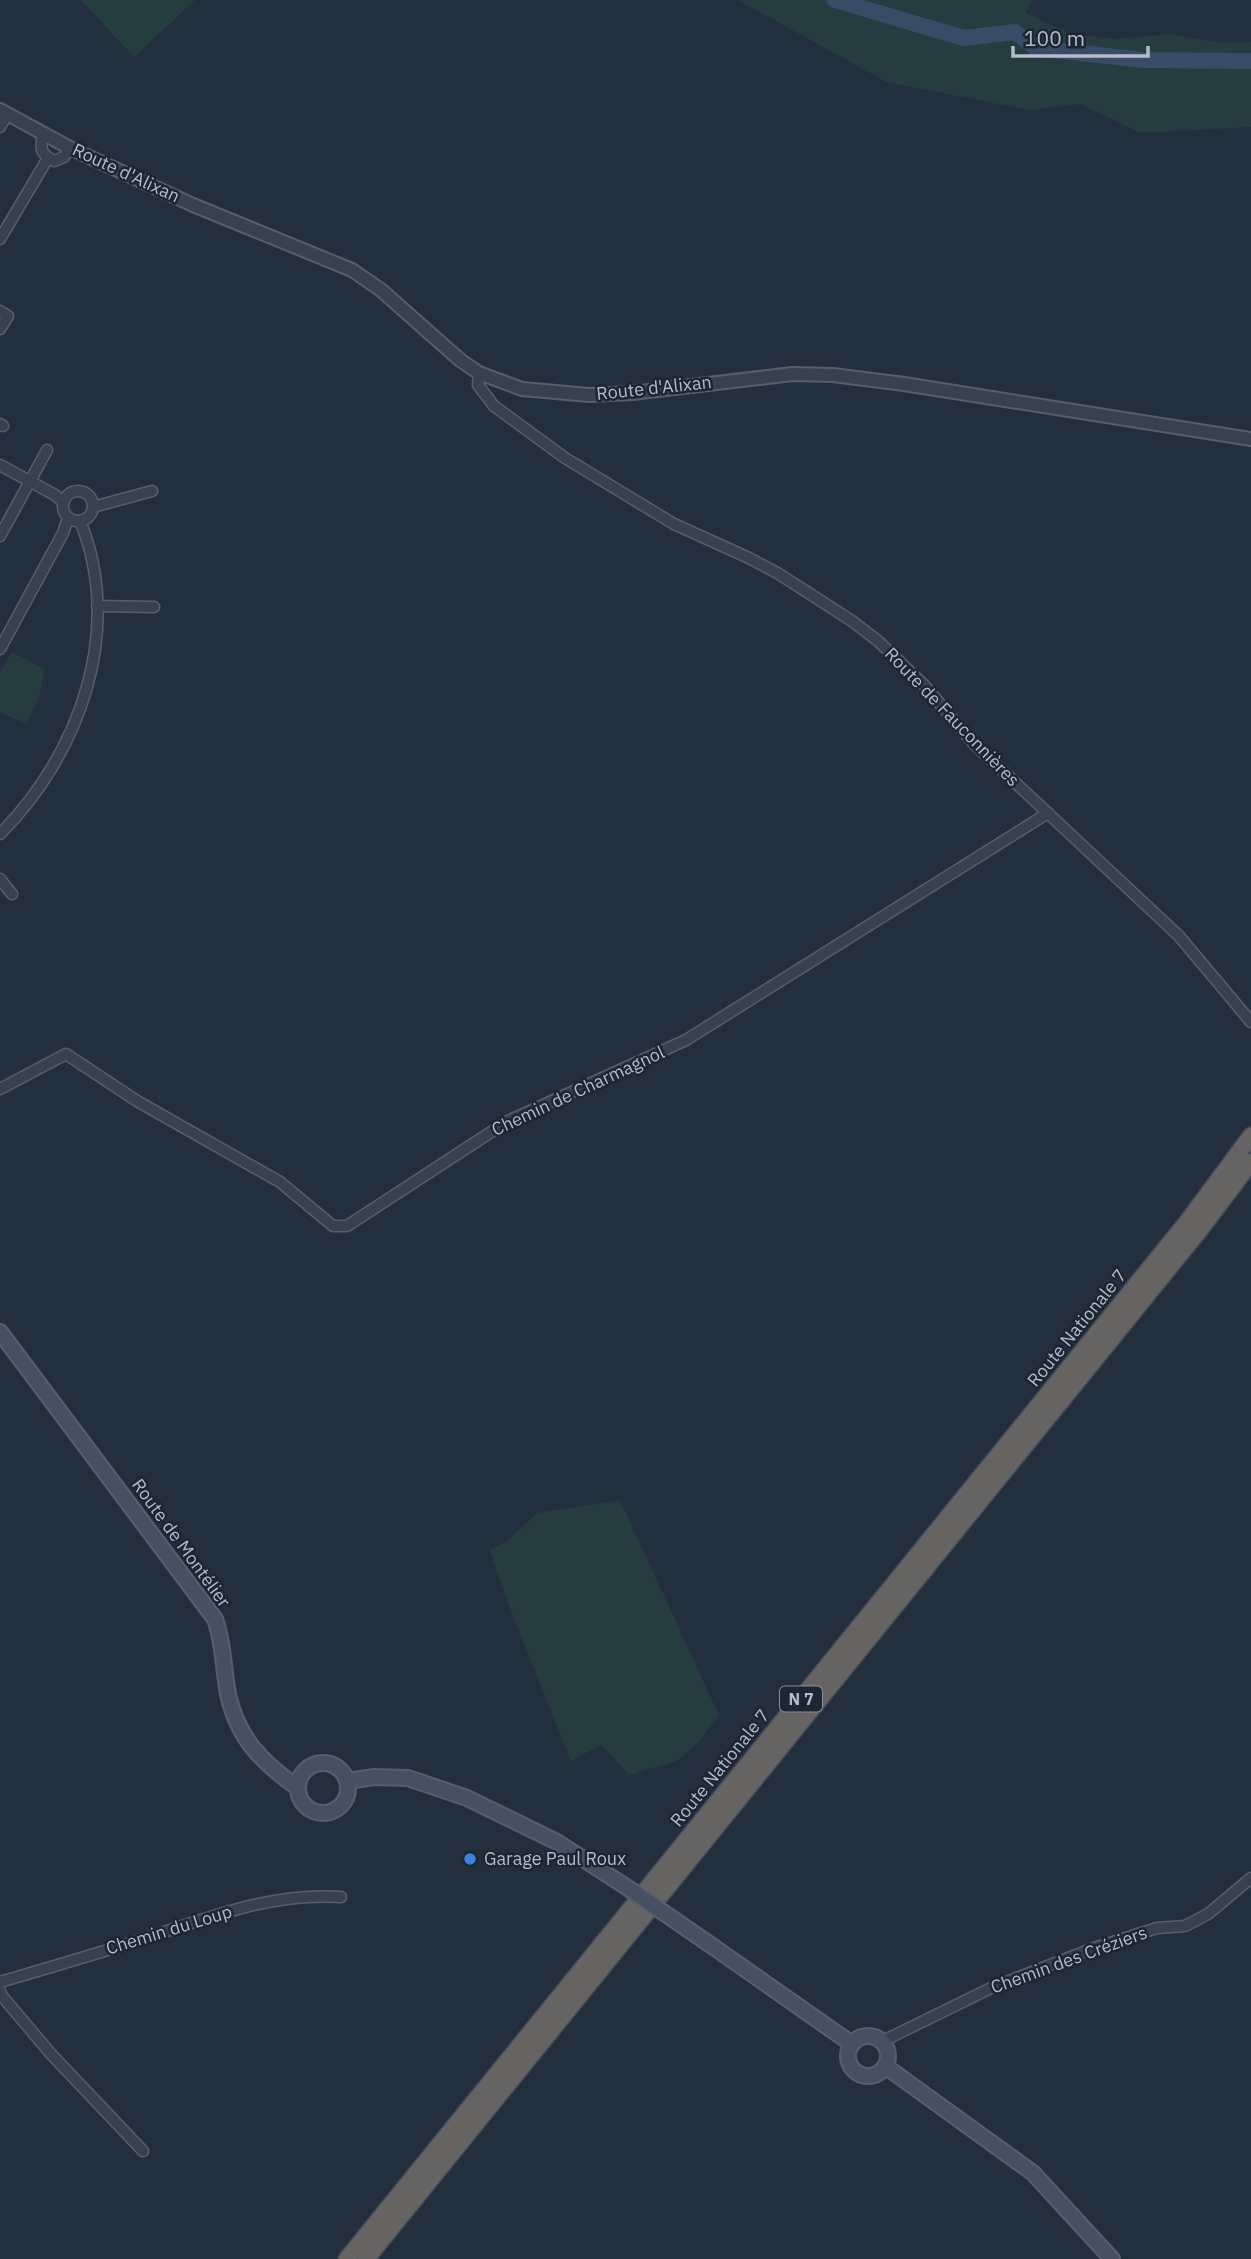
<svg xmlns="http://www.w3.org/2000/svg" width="1251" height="2259" font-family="'IBM Plex Sans',sans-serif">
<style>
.green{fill:#263c3f}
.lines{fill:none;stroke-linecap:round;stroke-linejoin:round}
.river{stroke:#394c67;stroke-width:16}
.minor-casing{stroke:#565f6c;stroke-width:13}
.tertiary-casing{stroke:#565f6c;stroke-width:16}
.secondary-casing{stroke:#565f6c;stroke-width:18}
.trunk-casing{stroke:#434c59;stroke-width:19}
.minor{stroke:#38414e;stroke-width:10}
.tertiary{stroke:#38414e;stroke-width:12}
.secondary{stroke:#465061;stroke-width:14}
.trunk{stroke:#656462;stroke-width:16}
.secondary-bridge-casing{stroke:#565f6c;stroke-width:18;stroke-linecap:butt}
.secondary-bridge{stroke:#465061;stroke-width:14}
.shop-dot{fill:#3f7fe0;stroke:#1d2633;stroke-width:2.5}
.labels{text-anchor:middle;stroke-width:5;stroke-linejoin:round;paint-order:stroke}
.shield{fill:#1d2633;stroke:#878f9c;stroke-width:2}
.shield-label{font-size:16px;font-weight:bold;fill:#b4bcc9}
.street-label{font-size:18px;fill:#b4bcc9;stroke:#1d2633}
.poi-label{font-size:18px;fill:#b4bcc9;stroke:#1d2633;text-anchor:start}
</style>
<rect width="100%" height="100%" fill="#242f3e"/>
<g class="green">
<path d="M81 0H195L134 57Z"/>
<path d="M738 0H1032L1026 13 1072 34 1113 39 1171 34 1221 43 1251 42V127L1140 133 1081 104 1028 110 886 82Z"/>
<path d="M12 652 45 669 38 700 26 724 0 712V673Z"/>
<path d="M620 1500 719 1715 699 1742 677 1761 629 1775 601 1745 571 1761 514 1619 489 1549 506 1542 537 1513Z"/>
</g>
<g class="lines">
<path class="river" d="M835 0 964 38 1015 32 1036 48 1143 60 1251 61"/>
<defs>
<g id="minor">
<path d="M0 127 8 113"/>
<path d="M43 134C40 148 40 154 54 161L64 157 70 148"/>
<path d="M0 239 48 158"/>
<path d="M0 311 8 316 0 329"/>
<path d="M479 373 478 385 494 406 565 458 674 524 749 558 779 574 852 621 878 641 924 685 975 745 1179 936 1251 1022"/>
<path d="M0 424 3 426"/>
<path d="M0 465 55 495 63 502"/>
<circle cx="78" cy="506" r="15"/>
<path d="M93 507 152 491"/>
<path d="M0 536 47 450"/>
<path d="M97 606 154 607"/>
<path d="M0 649 63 533 68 518"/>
<path d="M0 834C79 755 125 630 80 521"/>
<path d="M0 879 12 894"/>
<path d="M0 1089 66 1054 137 1101 280 1182 333 1226H347L508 1121 686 1040 1048 813"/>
<path d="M0 1982C48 1968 96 1954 143 1939 208 1918 272 1892 341 1897"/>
<path d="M0 1991 2 1996 51 2054 143 2151"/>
<path d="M881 2042 991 1988 1091 1949 1157 1928 1185 1926 1208 1914 1251 1878"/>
</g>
<path id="tertiary" d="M0 110 70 148 193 205 352 270 381 290 460 360 479 373 522 389 589 395 632 393 793 374 833 375 904 384 1251 439"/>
<g id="secondary">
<path d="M0 1332 215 1619C224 1644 223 1668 228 1694 237 1737 262 1763 297 1787"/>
<circle cx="323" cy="1788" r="25"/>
<path d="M347 1781 374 1777 408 1778 467 1798 557 1842 628 1888"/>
<path d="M715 1948 852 2044"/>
<circle cx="868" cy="2056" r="20"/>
<path d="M885 2066 1033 2173 1112 2259"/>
</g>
<g id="trunk">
<path d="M347 2259 1188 1221 1251 1136"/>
<path d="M366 2259 1202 1227 1251 1162"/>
</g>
</defs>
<use href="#minor" class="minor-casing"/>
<use href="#tertiary" class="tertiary-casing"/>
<use href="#secondary" class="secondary-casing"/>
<use href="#trunk" class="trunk-casing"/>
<use href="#minor" class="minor"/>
<use href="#tertiary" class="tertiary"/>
<use href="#secondary" class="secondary"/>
<use href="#trunk" class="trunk"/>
<defs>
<path id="secondary-bridge" d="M628 1888 715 1948"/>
</defs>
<use href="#secondary-bridge" class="secondary-bridge-casing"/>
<use href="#secondary-bridge" class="secondary-bridge"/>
</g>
<circle class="shop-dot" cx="470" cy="1859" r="7"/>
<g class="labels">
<rect class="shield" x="780" y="1686.5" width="42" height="25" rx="5"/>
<g class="shield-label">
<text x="801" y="1705">N 7</text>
</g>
<g class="street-label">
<text transform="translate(126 173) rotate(25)" y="6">Route d'Alixan</text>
<text transform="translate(654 388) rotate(-6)" y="6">Route d'Alixan</text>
<text transform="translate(952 717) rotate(46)" y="6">Route de Fauconnières</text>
<text transform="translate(578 1091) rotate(-25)" y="6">Chemin de Charmagnol</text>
<text transform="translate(1077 1328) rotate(-51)" y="6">Route Nationale 7</text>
<text transform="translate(181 1543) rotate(54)" y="6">Route de Montélier</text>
<text transform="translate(720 1768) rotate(-51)" y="6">Route Nationale 7</text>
<text transform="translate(169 1930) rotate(-17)" y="6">Chemin du Loup</text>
<text transform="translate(1069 1960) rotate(-20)" y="6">Chemin des Créziers</text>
</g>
<g class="poi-label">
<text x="484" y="1865">Garage Paul Roux</text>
</g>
</g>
<path d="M1013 46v10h135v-10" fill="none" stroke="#b4bcc9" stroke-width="3.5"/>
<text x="1024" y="46" font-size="21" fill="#b4bcc9" stroke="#1d2633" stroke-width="5" paint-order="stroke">100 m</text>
</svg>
